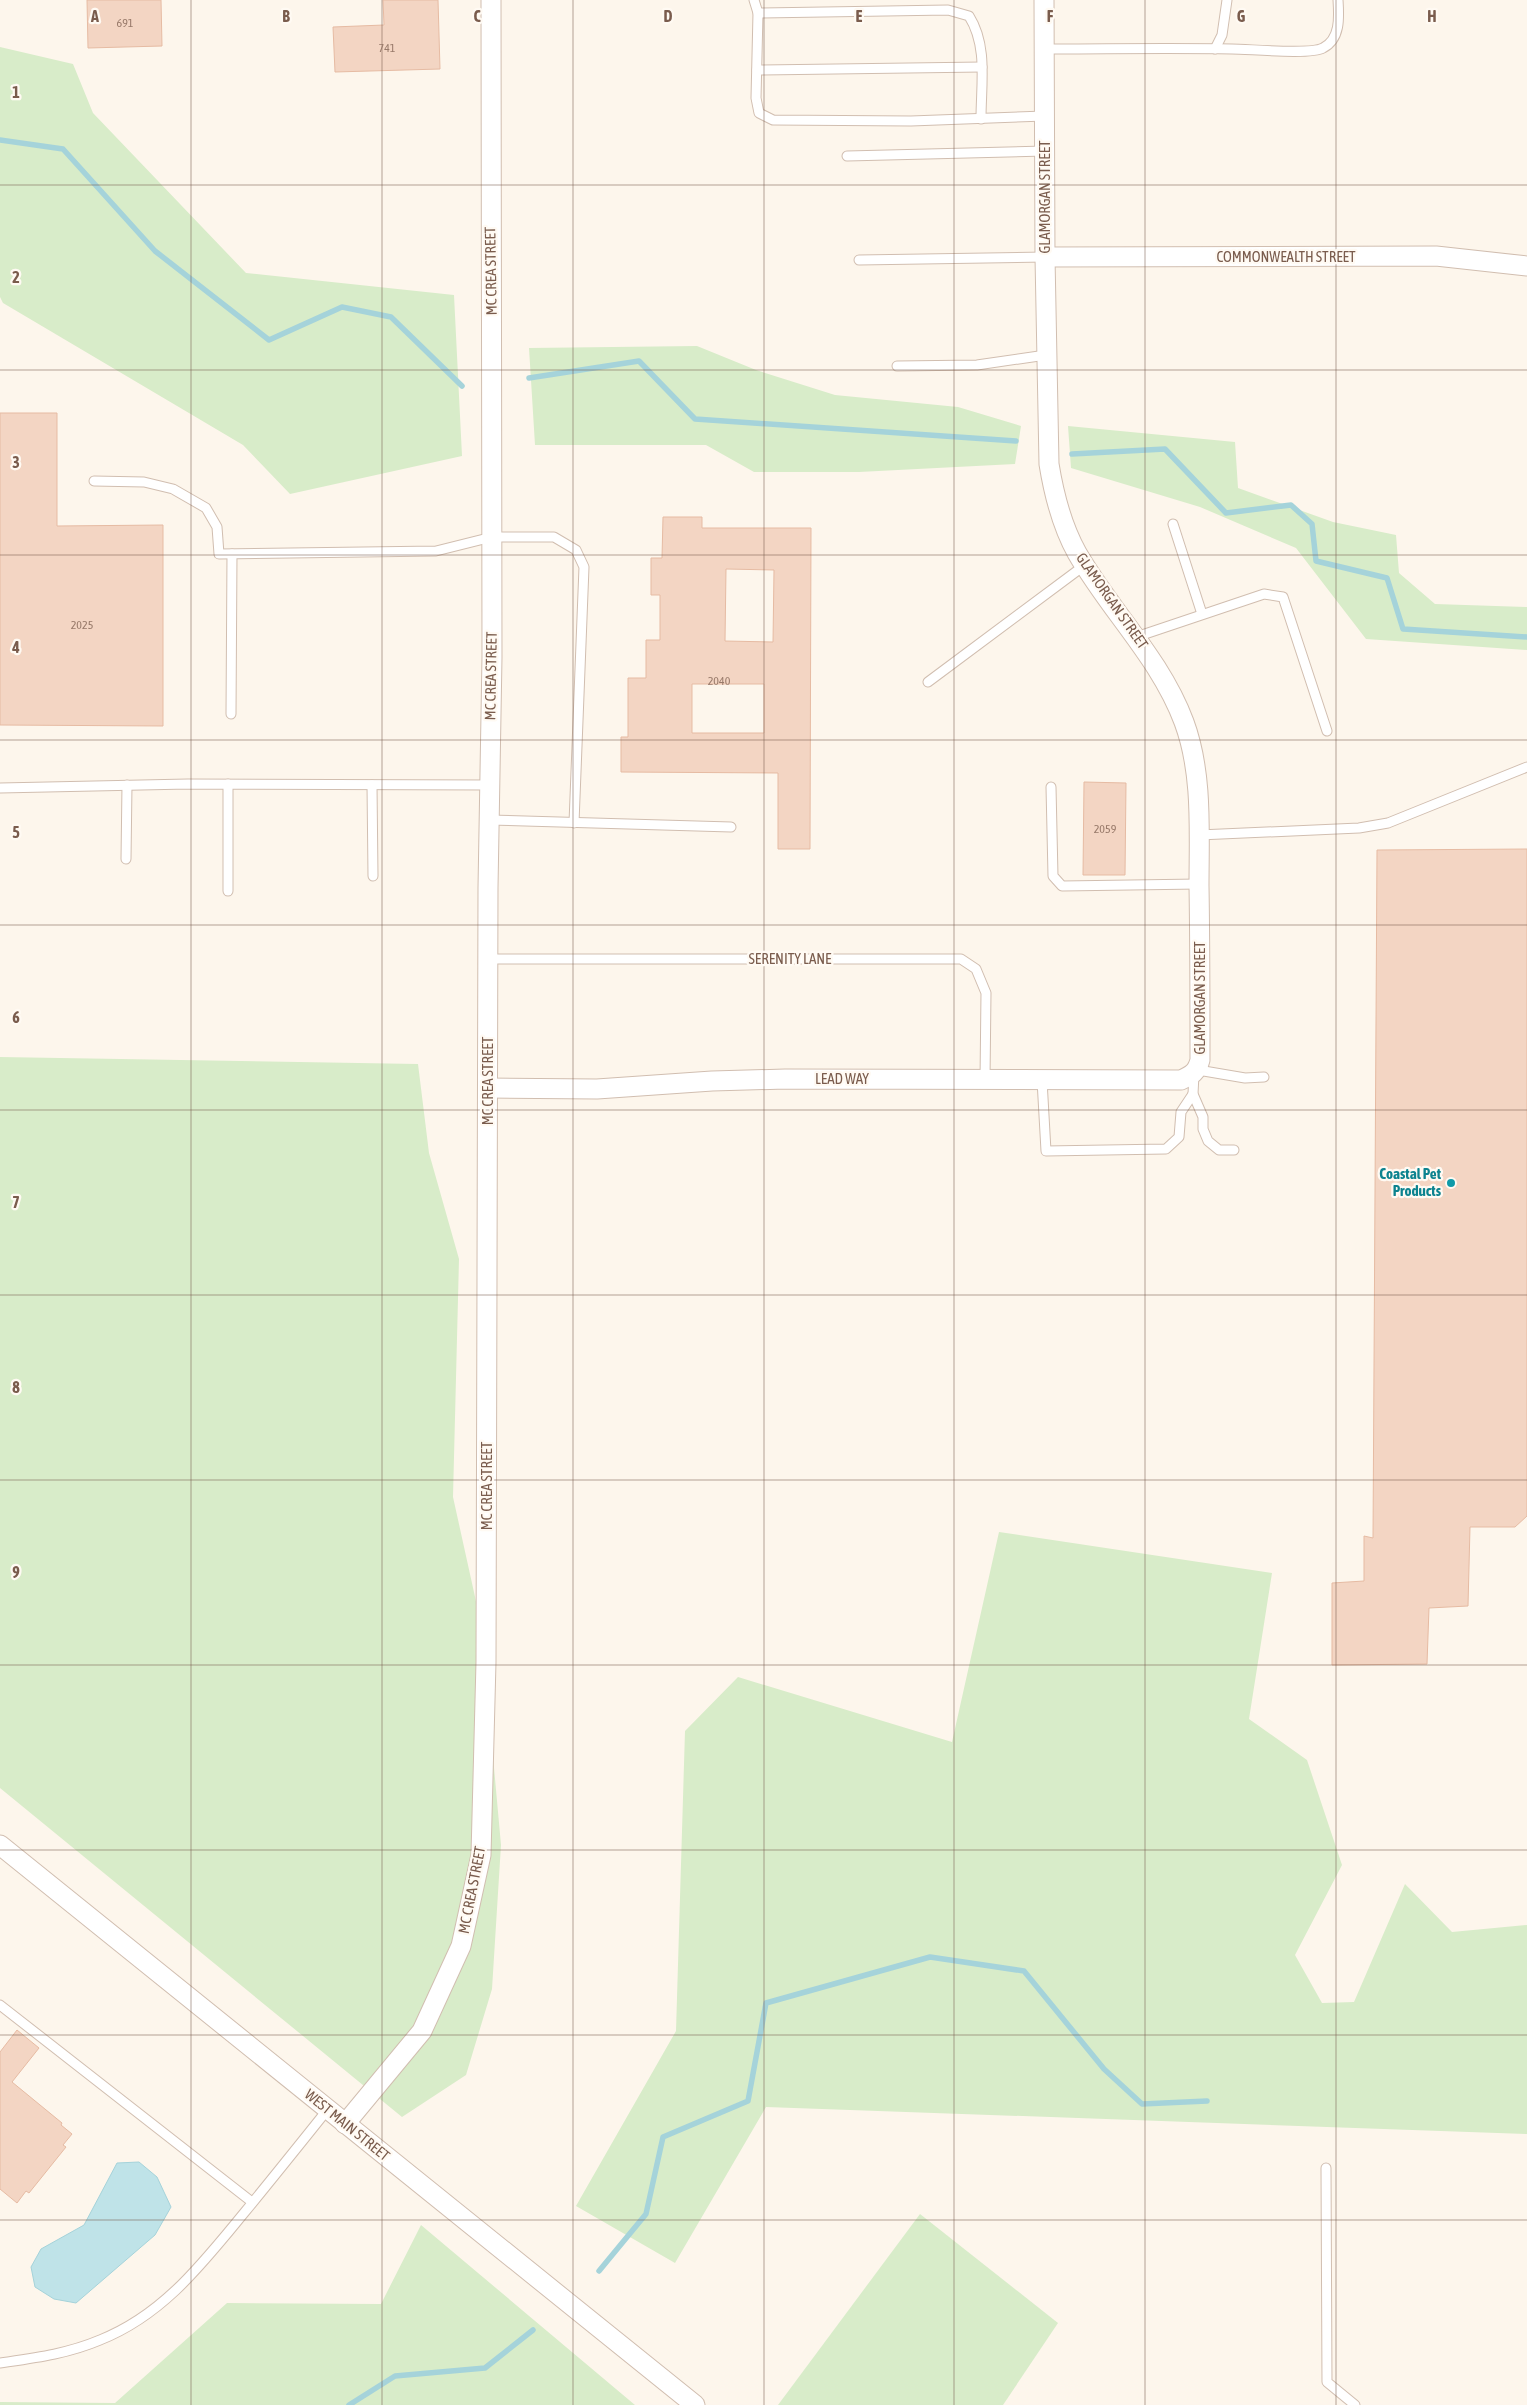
<svg xmlns="http://www.w3.org/2000/svg" width="1527" height="2405" font-family="'Asap Condensed',sans-serif">
<style>
.green{fill:#d8ecc9}
.water{fill:#bfe3e8;stroke:#a5d3da}
.lines{fill:none;stroke-linecap:round;stroke-linejoin:round}
.stream{stroke:#a5d3da;stroke-width:5.5}
.building{fill:#f3d5c3;stroke:#e6bba3;fill-rule:evenodd}
.lane-casing{stroke:#d1beb0;stroke-width:11}
.street-casing{stroke:#d1beb0;stroke-width:21}
.lane{stroke:#fff;stroke-width:9}
.street{stroke:#fff;stroke-width:19}
.grid{fill:none;stroke:#7a5c4d;stroke-width:1;stroke-opacity:0.55}
.culture-dot{fill:#0f9aa8;stroke:#fffaf3;stroke-width:2}
.labels{text-anchor:middle;stroke-width:4.5;stroke-linejoin:round;paint-order:stroke}
.number-label{font-size:12px;fill:#987a6a}
.street-label{font-size:15px;fill:#7a5c4d;stroke:#fffaf3}
.culture-label{font-size:15px;font-weight:bold;fill:#0d838f;stroke:#fffaf3;text-anchor:end}
.grid-label{font-size:16px;text-anchor:middle;font-weight:bold;fill:#7a5c4d;stroke:#fffaf3;stroke-width:4.5;stroke-linejoin:round;paint-order:stroke}
</style>
<rect width="100%" height="100%" fill="#fdf6ec"/>
<g class="green">
<path d="M0 47 73 64 93 113 246 273 454 295 462 456 290 494 243 445 3 303 0 297Z"/>
<path d="M697 346 756 370 835 395 958 407 1021 426 1015 464 859 472H754L706 445H535L529 348Z"/>
<path d="M1068 426 1235 442 1238 488 1333 522 1396 535 1399 573 1435 604 1527 607V650L1366 639 1296 548 1200 507 1071 468Z"/>
<path d="M0 1057 418 1064 429 1153 459 1259 453 1497 481 1624 501 1845 492 1989 466 2075 402 2117 0 1788Z"/>
<path d="M999 1532 1272 1573 1249 1719 1307 1760 1342 1865 1295 1955 1322 2003 1354 2002 1405 1884 1452 1932 1527 1925V2134L766 2107 675 2263 576 2206 676 2031 685 1731 738 1677 952 1742Z"/>
<path d="M920 2214 1058 2323 1003 2405H778Z"/>
<path d="M421 2225 635 2405H0V2402L115 2403 227 2303 381 2304Z"/>
</g>
<path class="water" d="M139 2162 157 2177 171 2207 155 2235 76 2303 54 2299 35 2287 31 2267 41 2249 84 2225 117 2163Z"/>
<g class="lines">
<g class="stream">
<path d="M0 140 63 149 155 251 269 340 342 307 391 317 462 386"/>
<path d="M529 378 639 361 695 419 1016 441"/>
<path d="M1072 454 1165 449 1226 513 1291 505 1312 524 1316 561 1387 578 1403 629 1527 637"/>
<path d="M599 2271 646 2214 663 2137 748 2101 766 2003 930 1957 1024 1971 1104 2069 1142 2104 1207 2101"/>
<path d="M349 2405 395 2376 485 2368 533 2330"/>
</g>
</g>
<g class="building">
<path d="M87 0H161L162 46 88 48Z"/>
<path d="M383 0H438L440 69 335 72 333 27 384 25Z"/>
<path d="M0 413H57V526L163 525V726L0 725Z"/>
<path d="M663 517H702V528H811L810 849H778V773L621 772V737H628V678H646V640H660V595H651V558H662ZM726 569 774 570 773 642 725 641ZM692 684H764V733H692Z"/>
<path d="M1084 782 1126 783 1125 875H1083Z"/>
<path d="M1527 849V1516L1515 1527H1470L1468 1606 1429 1608 1427 1664 1332 1665V1583L1364 1581V1536L1373 1538 1377 850Z"/>
<path d="M17 2030 39 2048 12 2082 62 2123 61 2125 72 2134 63 2145 66 2147 29 2193 26 2191 17 2203 0 2189V2052Z"/>
</g>
<g class="lines">
<defs>
<g id="lane">
<path d="M754 0 758 13 756 98 759 113 773 120 911 121 1045 116"/>
<path d="M758 13 948 10 969 16C988 46 981 84 981 119"/>
<path d="M1044 49C1107 49 1169 48 1232 49 1249 49 1311 55 1323 48 1341 39 1339 16 1338 0"/>
<path d="M1215 49 1222 35 1227 0"/>
<path d="M757 70 982 67"/>
<path d="M847 156 1045 151"/>
<path d="M859 260 1045 257"/>
<path d="M897 366 977 365 1046 355"/>
<path d="M94 481 144 482 173 489 206 508 217 527 219 554 436 551 492 537H554L576 550 584 567 574 823"/>
<path d="M1173 524 1202 614"/>
<path d="M1136 637 1264 594 1283 597 1327 731"/>
<path d="M928 682 1085 565"/>
<path d="M231 714 232 554"/>
<path d="M228 784V891"/>
<path d="M372 785 373 876"/>
<path d="M1051 787 1053 876 1062 886 1199 884"/>
<path d="M0 788 188 784 490 785"/>
<path d="M489 820 731 827"/>
<path d="M1199 835 1359 828 1388 823 1527 767"/>
<path d="M126 859 127 785"/>
<path d="M488 959H961L976 969 986 993 985 1080"/>
<path d="M1198 1070 1245 1078 1264 1077"/>
<path d="M1194 1074 1193 1094 1203 1117V1129L1208 1141 1219 1150H1234"/>
<path d="M1042 1080 1046 1151 1166 1149 1179 1137 1181 1112 1193 1094"/>
<path d="M0 2005 252 2202"/>
<path d="M1326 2168 1327 2382 1355 2405"/>
<path d="M0 2363C34 2358 67 2354 100 2340 163 2315 202 2264 244 2213 272 2179 300 2144 328 2109"/>
</g>
<g id="street">
<path d="M1045 257 1436 256 1527 266"/>
<path d="M488 1088 597 1089 712 1081 785 1079 1181 1080C1192 1075 1197 1072 1200 1060 1200 1002 1200 944 1199 886 1199 832 1203 773 1184 722 1160 658 1111 612 1077 553 1062 526 1054 495 1049 464L1045 257 1044 0"/>
<path d="M0 1845 695 2405"/>
<path d="M345 2124 422 2031 461 1946 481 1855 486 1662 488 888 492 657 491 0"/>
</g>
</defs>
<use href="#lane" class="lane-casing"/>
<use href="#street" class="street-casing"/>
<use href="#lane" class="lane"/>
<use href="#street" class="street"/>
</g>
<path class="grid" d="M191 0V2405M382 0V2405M573 0V2405M764 0V2405M954 0V2405M1145 0V2405M1336 0V2405M0 185H1527M0 370H1527M0 555H1527M0 740H1527M0 925H1527M0 1110H1527M0 1295H1527M0 1480H1527M0 1665H1527M0 1850H1527M0 2035H1527M0 2220H1527"/>
<circle class="culture-dot" cx="1451" cy="1183" r="5"/>
<g class="labels">
<g class="number-label">
<text x="125" y="27">691</text>
<text x="387" y="52">741</text>
<text x="82" y="629">2025</text>
<text x="719" y="685">2040</text>
<text x="1105" y="833">2059</text>
</g>
<g class="street-label">
<text transform="translate(1045 197) rotate(-90)" y="5">GLAMORGAN STREET</text>
<text x="1286" y="262">COMMONWEALTH STREET</text>
<text transform="translate(491 271) rotate(-91)" y="5">MC CREA STREET</text>
<text transform="translate(1112 601) rotate(55)" y="5">GLAMORGAN STREET</text>
<text transform="translate(491 676) rotate(-89)" y="5">MC CREA STREET</text>
<text x="790" y="964">SERENITY LANE</text>
<text transform="translate(1200 998) rotate(-90)" y="5">GLAMORGAN STREET</text>
<text x="842" y="1084">LEAD WAY</text>
<text transform="translate(488 1081) rotate(-90)" y="5">MC CREA STREET</text>
<text transform="translate(487 1486) rotate(-90)" y="5">MC CREA STREET</text>
<text transform="translate(472 1890) rotate(-79)" y="5">MC CREA STREET</text>
<text transform="translate(347 2125) rotate(39)" y="5">WEST MAIN STREET</text>
</g>
<g class="culture-label">
<text x="1441" y="1179">Coastal Pet<tspan x="1441" dy="17">Products</tspan></text>
</g>
</g>
<g class="grid-label">
<text x="95" y="22">A</text>
<text x="286" y="22">B</text>
<text x="477" y="22">C</text>
<text x="668" y="22">D</text>
<text x="859" y="22">E</text>
<text x="1050" y="22">F</text>
<text x="1241" y="22">G</text>
<text x="1432" y="22">H</text>
<text x="16" y="98">1</text>
<text x="16" y="283">2</text>
<text x="16" y="468">3</text>
<text x="16" y="653">4</text>
<text x="16" y="838">5</text>
<text x="16" y="1023">6</text>
<text x="16" y="1208">7</text>
<text x="16" y="1393">8</text>
<text x="16" y="1578">9</text>
</g>
</svg>
